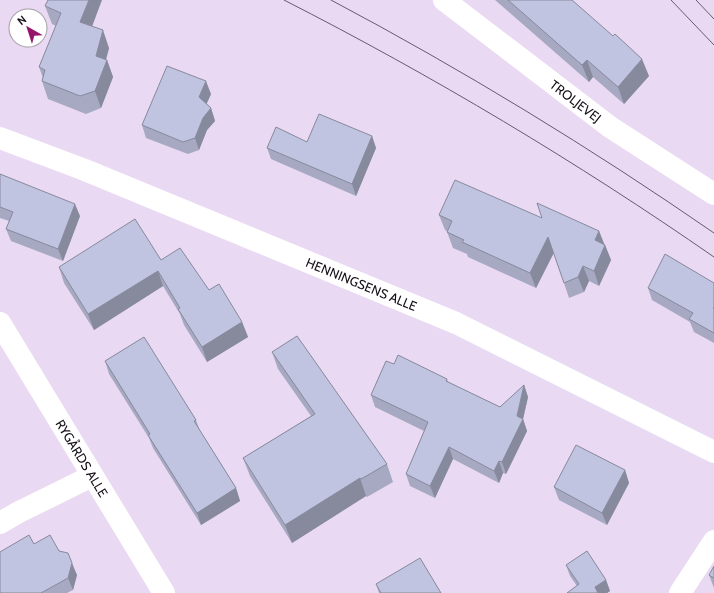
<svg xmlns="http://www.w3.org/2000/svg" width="714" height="593" font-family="Cabin,sans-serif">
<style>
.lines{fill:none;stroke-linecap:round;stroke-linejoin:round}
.minor{stroke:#fff;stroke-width:22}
.tram{stroke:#665c6b;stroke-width:1}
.wall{fill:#a6a9c1}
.shaded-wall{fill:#87899d}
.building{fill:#c1c4e0;stroke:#87899d}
.labels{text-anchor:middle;stroke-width:4;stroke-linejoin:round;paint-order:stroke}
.street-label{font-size:13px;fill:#150f18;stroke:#fff}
</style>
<rect width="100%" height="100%" fill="#ead9f2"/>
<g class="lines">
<g class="minor">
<path id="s1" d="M444 0 610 127 714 194"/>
<path id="s2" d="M0 138 85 170 456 323 714 452"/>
<path id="s3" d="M0 323 164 593"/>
<path d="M0 523 19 512 92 476"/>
<path d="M680 593 714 541"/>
</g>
<g class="tram">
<path d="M284 0C433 76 577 162 714 257"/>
<path d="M331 0C463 70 591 148 714 233"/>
<path d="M671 0 714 45"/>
<path d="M696 0 714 19"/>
</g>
</g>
<g class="wall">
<path d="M48 0 92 26 109 48 106 60H107L113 77 101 108 86 114 48 99 42 81 43 78 39 67 56 26 52 24 45 6Z"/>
<path d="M495 0H572L649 76 624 104 593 77 589 82Z"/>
<path d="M211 94 206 104 211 108 215 121 207 130 199 150 188 154 146 138 142 125Z"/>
<path d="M372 136 376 148 356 196 271 159 267 148Z"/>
<path d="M0 174 80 216 63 261 11 241 6 229 9 221 0 218Z"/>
<path d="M439 215 542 218 599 231 604 244 605 245 611 260 599 286 589 281 584 292 569 298 554 253 536 288 468 257 467 254 453 248 447 232V231L445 230Z"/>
<path d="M161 260 209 290 242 322 248 337 207 362 184 325 180 314 163 286 94 330 64 283 59 267Z"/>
<path d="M714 283V343L694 332 690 322 652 300 648 288Z"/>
<path d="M272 352 387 464 393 482 367 497 366 496 292 543 250 476 243 458 311 416 278 369Z"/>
<path d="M105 361 196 420 200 431 236 488 240 501 201 525 153 448 149 438 109 374Z"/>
<path d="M394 364 447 379 448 382 500 407 524 385 528 397 523 419 527 431 506 474 503 473 499 483 453 459 435 498 410 486 406 474 424 431 375 407 371 395Z"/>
<path d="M625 470 629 483 607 525 559 500 554 487Z"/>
<path d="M59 551 77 575 73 590 67 593H0Z"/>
<path d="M566 565 606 580 610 591 607 593H567L577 586 570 576Z"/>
<path d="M714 566V588L709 575Z"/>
<path d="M376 584 441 593H379Z"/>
</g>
<g class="shaded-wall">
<path d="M89 0H102L87 40 80 22Z"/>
<path d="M103 30 109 48 103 70 107 60 113 77 101 108 95 91 96 56Z"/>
<path d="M642 59 649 76 624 104 618 87Z"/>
<path d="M587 60 593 77 589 82 582 65Z"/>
<path d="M206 81 211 94 204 110 199 97Z"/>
<path d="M211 108 215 121 207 130 199 150 195 138 203 118Z"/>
<path d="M372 136 376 148 356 196 352 184Z"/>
<path d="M75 204 80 216 63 261 58 249Z"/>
<path d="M599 231 605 246 595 240Z"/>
<path d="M548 237 554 252 536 288 530 273Z"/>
<path d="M605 245 611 260 599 286 594 271Z"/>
<path d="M583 266 589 281 584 292 578 277Z"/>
<path d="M158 271 163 286 94 330 88 314Z"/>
<path d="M242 322 248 337 207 362 202 347Z"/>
<path d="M524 385 528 397 523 419 527 431 506 474 502 462 517 416Z"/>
<path d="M449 447 453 459 435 498 430 486Z"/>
<path d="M499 461 503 473 499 483 494 471Z"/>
<path d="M625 470 629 483 607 525 602 513Z"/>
<path d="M360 478 366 496 292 543 285 525Z"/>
<path d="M236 488 240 501 201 525 197 513Z"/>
<path d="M72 563 77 575 73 590 68 578Z"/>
<path d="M606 580 610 591 607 593H597L595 587Z"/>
</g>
<g class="building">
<path d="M48 0H89L80 22 103 30 96 56 107 60 95 91 80 96 42 81 45 70 39 67 61 13 45 6Z"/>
<path d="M508 0H572L613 36 615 34 642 59 618 87 587 60 582 65Z"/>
<path d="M167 66 206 81 199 97 211 108 203 118 195 138 183 142 142 125Z"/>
<path d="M319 114 372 136 352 184 267 148 276 127 307 142Z"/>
<path d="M0 174 75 204 58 249 6 229 13 212 0 207Z"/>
<path d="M455 180 542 218 537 203 599 231 595 240 605 245 594 271 583 266 578 277 564 283 548 237 530 273 462 242 464 240 447 232 452 221 439 215Z"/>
<path d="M135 219 161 260 180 248 209 290 219 284 242 322 202 347 178 309 180 308 158 271 88 314 59 267Z"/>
<path d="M665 254 714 283V307L713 308H714V333L689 319 693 313 648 288Z"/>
<path d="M297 336 387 464 361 479 360 478 285 525 243 458 315 414 272 352Z"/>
<path d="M144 337 196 420 194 421 236 488 197 513 148 435 150 434 105 361Z"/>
<path d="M398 355 447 379 446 381 500 407 524 385 517 416 523 419 502 462 499 461 494 471 449 447 430 486 406 474 428 422 371 395 386 361 394 364Z"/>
<path d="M576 445 625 470 602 513 554 487Z"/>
<path d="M29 535 34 544 50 535 59 551 68 553 72 563 68 578 41 593H0V552Z"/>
<path d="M587 551 606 580 595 587 598 593H567L579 584 566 565Z"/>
<path d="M420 558 441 593H381L376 584Z"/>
<path d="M714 566V578L709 575Z"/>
</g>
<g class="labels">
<g class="street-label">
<text dy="5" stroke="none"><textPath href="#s1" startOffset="166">TROLJEVEJ</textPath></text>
<text dy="5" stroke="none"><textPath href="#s2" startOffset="390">HENNINGSENS ALLE</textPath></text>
<text dy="5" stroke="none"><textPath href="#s3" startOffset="158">RYGÅRDS ALLE</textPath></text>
</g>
</g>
<g transform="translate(28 28) rotate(321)"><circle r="19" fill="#ffffff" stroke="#a19fa3"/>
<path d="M0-3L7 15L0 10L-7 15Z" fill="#96146b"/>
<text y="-6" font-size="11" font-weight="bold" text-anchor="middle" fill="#150f18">N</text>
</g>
</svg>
